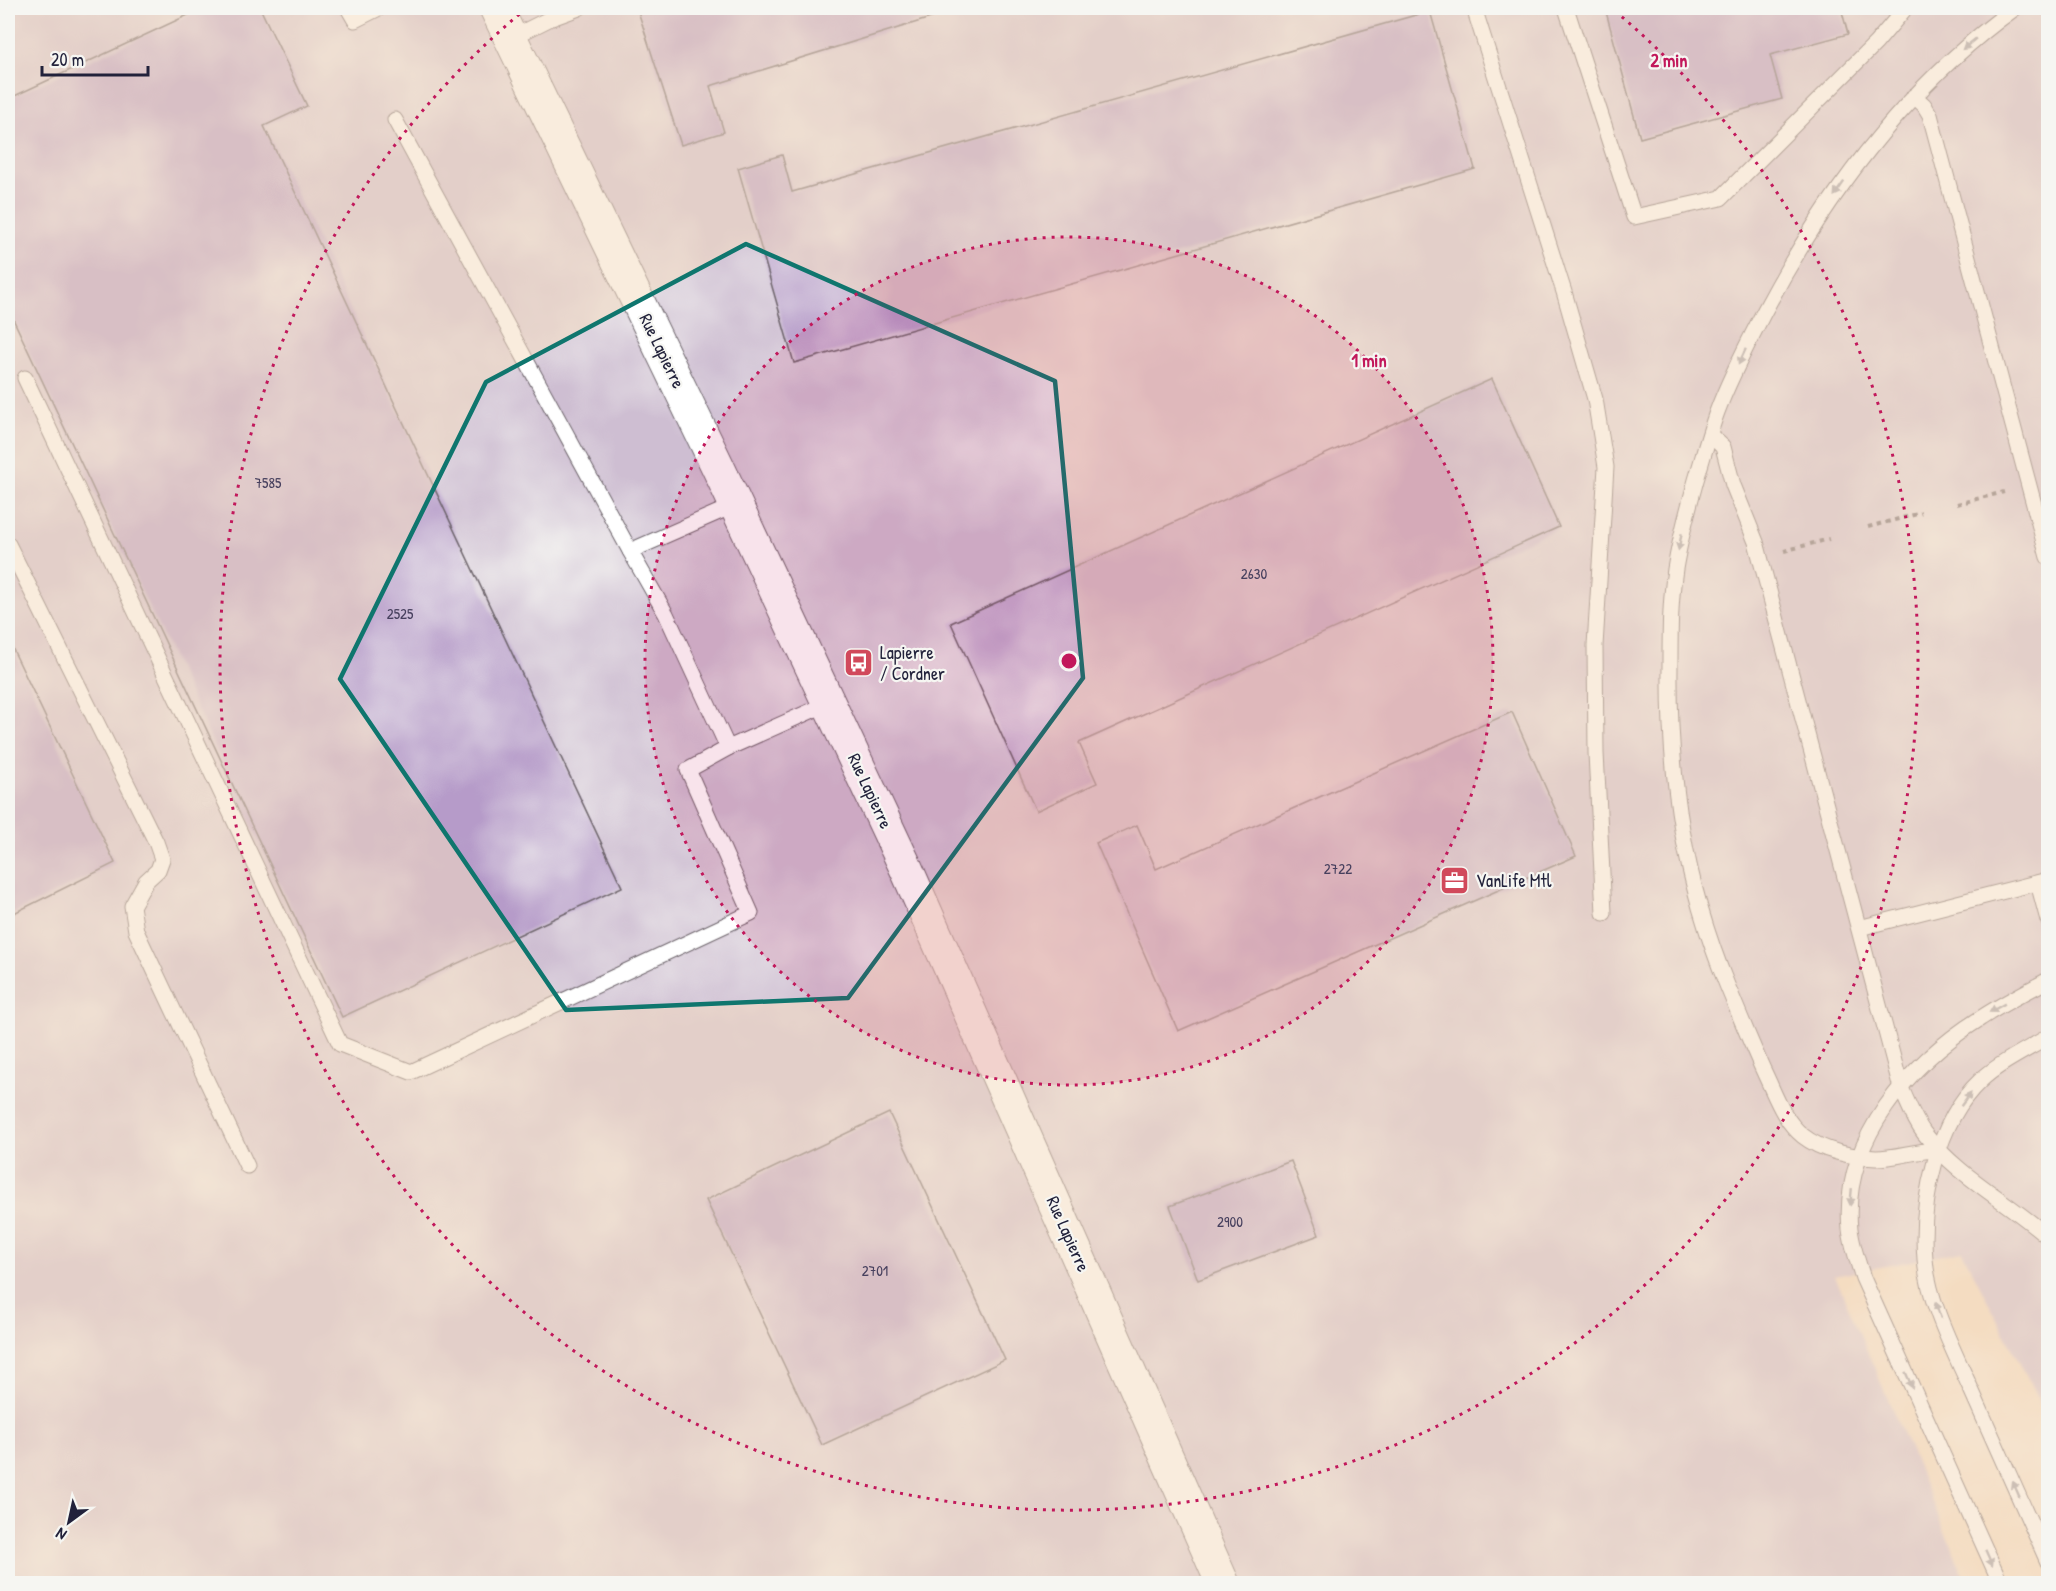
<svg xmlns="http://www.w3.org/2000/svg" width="2056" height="1591" font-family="'Patrick Hand',sans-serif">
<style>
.industrial{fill:#cebed2}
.building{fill:#b69bc9}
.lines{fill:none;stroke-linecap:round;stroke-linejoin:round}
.service-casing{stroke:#6c636a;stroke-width:17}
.tertiary-casing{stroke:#6c636a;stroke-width:35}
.path{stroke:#6c636a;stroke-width:4;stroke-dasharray:4.5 4.5;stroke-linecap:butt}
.service{stroke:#fff;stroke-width:15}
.tertiary{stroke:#fff;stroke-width:33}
.oneway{fill:#9c9ca7}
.marked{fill:none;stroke:#0f766e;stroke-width:4.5;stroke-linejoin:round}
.ring{fill:none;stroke:#c2185b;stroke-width:3;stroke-dasharray:3 6}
.labels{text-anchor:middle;stroke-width:4.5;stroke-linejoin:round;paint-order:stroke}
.number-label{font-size:15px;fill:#47405e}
.street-label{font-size:18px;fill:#22223b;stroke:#f6f6f2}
.poi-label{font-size:18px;fill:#22223b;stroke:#f6f6f2;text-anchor:start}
.centre{fill:#c2185b;stroke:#f6f6f2;stroke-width:3}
.ring-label{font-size:18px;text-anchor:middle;font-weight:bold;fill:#c2185b;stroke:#f6f6f2;stroke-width:4.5;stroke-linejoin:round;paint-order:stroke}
</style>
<rect width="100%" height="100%" fill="#f6f6f2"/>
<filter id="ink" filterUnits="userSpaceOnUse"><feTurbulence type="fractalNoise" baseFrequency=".0167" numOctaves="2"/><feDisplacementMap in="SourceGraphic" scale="12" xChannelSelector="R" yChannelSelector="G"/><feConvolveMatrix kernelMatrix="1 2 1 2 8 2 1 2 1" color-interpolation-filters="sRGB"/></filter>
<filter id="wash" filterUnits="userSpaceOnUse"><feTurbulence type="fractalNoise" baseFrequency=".008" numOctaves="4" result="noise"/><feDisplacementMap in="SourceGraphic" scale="24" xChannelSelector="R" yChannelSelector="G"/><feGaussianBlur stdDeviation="1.35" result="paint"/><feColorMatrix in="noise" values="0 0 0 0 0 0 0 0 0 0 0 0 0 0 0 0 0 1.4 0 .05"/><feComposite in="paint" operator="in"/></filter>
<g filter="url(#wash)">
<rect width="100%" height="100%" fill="#f4dcc1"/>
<path class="industrial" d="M8 8H1932L1934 14 1940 8H2048V1418L1962 1251 1835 1276 1967 1583 8 1584Z"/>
<g id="blocks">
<g class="building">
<path d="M203 8H260L307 106 264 126 622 887 342 1017 8 308V99Z"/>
<path d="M637 8H963L710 86 724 132 681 145Z"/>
<path d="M1605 8H1841L1848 34 1770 55 1782 99 1640 138Z"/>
<path d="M1430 11 1475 169 794 363 738 168 782 155 792 192Z"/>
<path d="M1492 379 1559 527 1079 743 1097 783 1036 811 951 623Z"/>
<path d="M8 639 115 863 8 916Z"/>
<path d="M1512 712 1576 856 1178 1031 1096 843 1137 825 1156 869Z"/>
<path d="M889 1113 1005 1360 822 1445 706 1200Z"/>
<path d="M1291 1161 1319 1235 1198 1280 1170 1206Z"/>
</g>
</g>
</g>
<g filter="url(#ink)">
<use href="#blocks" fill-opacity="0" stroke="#6c636a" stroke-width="1.5"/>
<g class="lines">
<defs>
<g id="service">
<path d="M348 8 355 20 379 8"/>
<path d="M1474 8 1564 292 1595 399 1606 467 1595 646 1596 753 1604 913"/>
<path d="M1566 8 1634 217 1721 198 1876 43 1903 11V8"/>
<path d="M511 38 549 19 579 8"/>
<path d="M1914 96 1924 105 1930 115 2048 557"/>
<path d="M395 120 630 551 735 505"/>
<path d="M25 378 340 1044 411 1072 751 913 688 770 728 748 829 703"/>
<path d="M1710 435 1723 447 1733 485 1756 542 1901 1088C1908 1103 1914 1120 1924 1133 1958 1177 2008 1201 2048 1237"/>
<path d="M8 544 156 842 162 859 158 870 146 881 132 906 136 931 247 1166"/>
<path d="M630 551 666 614 728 748"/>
<path d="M2038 883 2048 920"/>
<path d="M1859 928 2048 880"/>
<path d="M2048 1037C2025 1051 1999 1063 1980 1081 1937 1121 1920 1202 1925 1259 1928 1301 1953 1349 1970 1387 1996 1445 2022 1503 2048 1562"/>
<path d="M1939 1150C1916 1150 1897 1158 1876 1158 1852 1157 1822 1151 1803 1136 1784 1121 1776 1097 1766 1076 1752 1046 1740 1016 1727 985 1684 880 1669 781 1670 668 1670 635 1670 602 1675 569 1680 539 1688 509 1696 480 1703 457 1709 434 1717 412 1730 377 1748 343 1765 310 1827 193 1907 86 2015 8"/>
<path d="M2001 1584 1863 1278C1858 1262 1852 1246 1850 1229 1841 1140 1911 1062 1981 1018 2002 1004 2026 992 2048 980"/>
</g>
<path id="tertiary" d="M496 8 717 465 906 868 1223 1584"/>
</defs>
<use href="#service" class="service-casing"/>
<use href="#tertiary" class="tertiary-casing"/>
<g class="path">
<path d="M1957 504 2004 492"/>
<path d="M1868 527 1921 513"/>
<path d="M1784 551 1829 539"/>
</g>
<use href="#service" class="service"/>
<use href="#tertiary" class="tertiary"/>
</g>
<defs><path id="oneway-solid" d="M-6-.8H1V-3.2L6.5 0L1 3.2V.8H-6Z" transform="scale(1.5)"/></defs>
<g class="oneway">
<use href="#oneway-solid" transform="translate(1969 44) rotate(141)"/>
<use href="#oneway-solid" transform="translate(1839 189) rotate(125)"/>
<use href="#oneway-solid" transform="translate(1742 357) rotate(115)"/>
<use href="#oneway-solid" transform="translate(1680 542) rotate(101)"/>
<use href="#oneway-solid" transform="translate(1997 1008) rotate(151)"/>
<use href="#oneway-solid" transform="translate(1966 1099) rotate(-54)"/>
<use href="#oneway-solid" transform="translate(1851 1197) rotate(95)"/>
<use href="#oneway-solid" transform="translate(1938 1310) rotate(-109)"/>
<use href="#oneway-solid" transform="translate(1909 1380) rotate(66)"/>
<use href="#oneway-solid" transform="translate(2016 1489) rotate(-114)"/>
<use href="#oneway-solid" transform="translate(1989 1558) rotate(66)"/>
</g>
</g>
<path d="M0 0H2056V1591H0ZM746 244 1055 381 1083 678 848 998 566 1010 340 679 486 382Z" fill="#f4dcc1" fill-opacity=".55" fill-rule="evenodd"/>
<path class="marked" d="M746 244 1055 381 1083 678 848 998 566 1010 340 679 486 382Z"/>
<circle cx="1069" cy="661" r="424" fill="#c2185b" fill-opacity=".12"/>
<g class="ring">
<circle cx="1069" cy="661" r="424"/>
<path d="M1615 11A849 849 0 1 1 523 11"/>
</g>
<defs>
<symbol id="bus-square" viewBox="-11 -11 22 22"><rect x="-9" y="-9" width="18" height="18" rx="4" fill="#d1495b" stroke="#f6f6f2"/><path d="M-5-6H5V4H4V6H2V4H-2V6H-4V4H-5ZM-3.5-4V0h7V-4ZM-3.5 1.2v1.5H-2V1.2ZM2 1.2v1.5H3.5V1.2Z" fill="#fff"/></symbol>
<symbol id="office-square" viewBox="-11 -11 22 22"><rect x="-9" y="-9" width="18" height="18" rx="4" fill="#d1495b" stroke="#f6f6f2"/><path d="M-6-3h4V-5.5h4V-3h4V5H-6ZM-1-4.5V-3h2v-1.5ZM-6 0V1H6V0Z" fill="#fff"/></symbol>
</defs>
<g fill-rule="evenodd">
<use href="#bus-square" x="842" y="646" width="33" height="33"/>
<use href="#office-square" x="1438" y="864" width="33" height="33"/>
</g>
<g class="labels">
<g class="number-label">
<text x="268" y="488">7585</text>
<text x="1254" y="579">2630</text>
<text x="400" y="619">2525</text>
<text x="1338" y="874">2722</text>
<text x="1230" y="1227">2900</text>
<text x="875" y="1276">2701</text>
</g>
<g class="street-label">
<text transform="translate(662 351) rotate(64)" y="6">Rue Lapierre</text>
<text transform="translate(870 791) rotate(65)" y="6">Rue Lapierre</text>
<text transform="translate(1068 1234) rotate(66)" y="6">Rue Lapierre</text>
</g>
<g class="poi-label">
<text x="880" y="659">Lapierre<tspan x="880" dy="21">/ Cordner</tspan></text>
<text x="1476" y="887">VanLife Mtl</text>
</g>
</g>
<circle cx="1069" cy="661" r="9" class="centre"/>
<g class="ring-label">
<text x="1669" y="67">2 min</text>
<text x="1369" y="367">1 min</text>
</g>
<rect width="2056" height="1591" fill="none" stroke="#f6f6f2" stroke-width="30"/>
<g transform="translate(69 1522) rotate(213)" stroke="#f6f6f2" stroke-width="4.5" paint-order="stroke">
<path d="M0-4.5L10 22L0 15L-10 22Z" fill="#22223b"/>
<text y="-9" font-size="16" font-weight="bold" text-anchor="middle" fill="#22223b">N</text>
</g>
<path d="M42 66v9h106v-9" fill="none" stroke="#22223b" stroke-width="3"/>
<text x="51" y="66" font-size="18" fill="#22223b" stroke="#f6f6f2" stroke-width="4.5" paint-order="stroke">20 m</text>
</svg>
